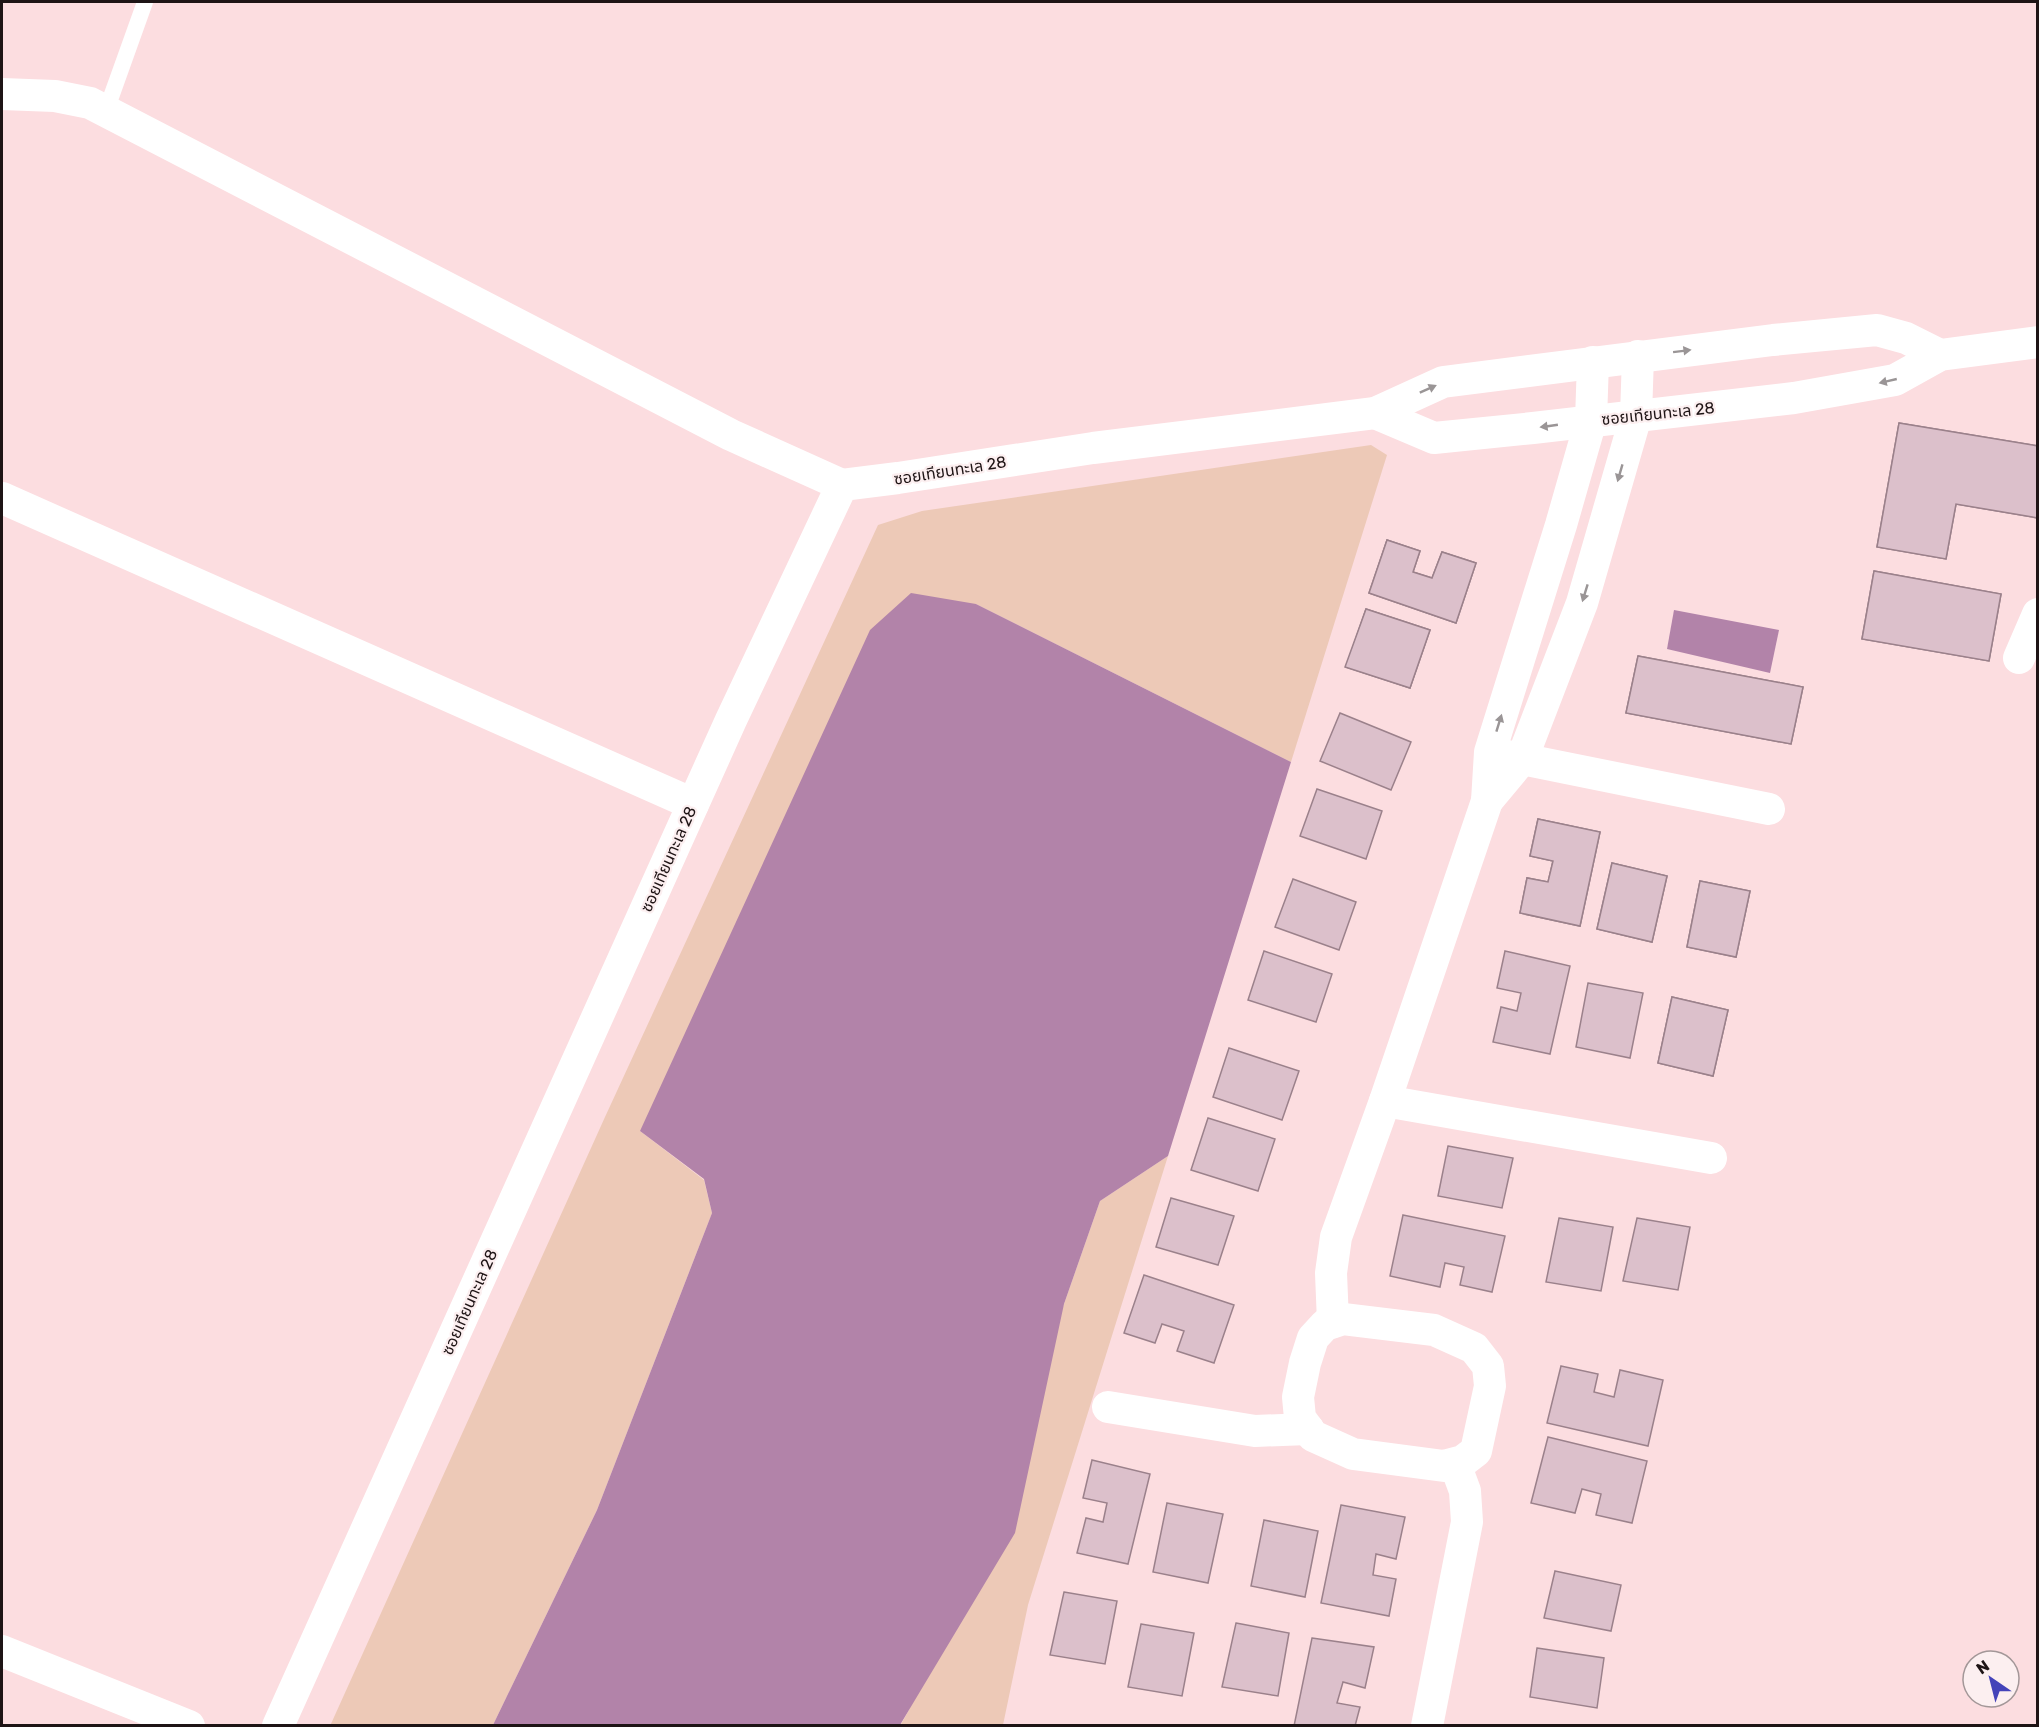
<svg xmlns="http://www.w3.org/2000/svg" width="2039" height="1727" font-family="Rubik,'Noto Sans Thai',sans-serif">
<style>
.green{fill:#edc9b7}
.water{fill:#b283a9}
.building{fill:#dcc0cb;stroke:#9b818b;stroke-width:1.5}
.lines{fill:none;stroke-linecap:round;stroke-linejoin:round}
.service{stroke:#fff;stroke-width:16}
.minor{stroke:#fff;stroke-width:32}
.oneway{fill:#9a9596}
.labels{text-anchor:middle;stroke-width:4.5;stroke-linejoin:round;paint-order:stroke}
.street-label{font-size:16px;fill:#1e1415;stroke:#fceff0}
</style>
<rect width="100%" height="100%" fill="#fcdde0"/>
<g class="green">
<path d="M1371 445 1387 455 1291 762 976 604 640 1131 704 1180 712 1213 597 1510 493 1725 330 1726 605 1117 878 525 922 511Z"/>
<path d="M1168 1156 1028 1605 1003 1725 900 1726 909 1710 1064 1304 1100 1201Z"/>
</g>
<g class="water">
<path d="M911 593 976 604 1291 762 1168 1156 1100 1201 1064 1304 1015 1533 900 1725H493L597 1510 712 1213 704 1179 640 1131 870 630Z"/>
<path d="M1674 610 1779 630 1770 673 1667 649Z"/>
</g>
<g class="building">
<path d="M1899 423 2038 446V518L1956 504 1946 559 1877 547Z"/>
<path d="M1899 423 2038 446V518L1956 504 1946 559 1877 547Z"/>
<path d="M1387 540 1420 551 1413 572 1432 578 1442 552 1476 563 1456 623 1369 593Z"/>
<path d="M1387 540 1420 551 1413 572 1432 578 1442 552 1476 563 1456 623 1369 593Z"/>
<path d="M1874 571 2001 594 1989 661 1862 639Z"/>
<path d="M1874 571 2001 594 1989 661 1862 639Z"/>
<path d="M1366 609 1430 630 1410 688 1346 667Z"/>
<path d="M1366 609 1430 630 1410 688 1345 667Z"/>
<path d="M1638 656 1803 687 1791 744 1626 713Z"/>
<path d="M1638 656 1803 687 1791 744 1626 713Z"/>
<path d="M1340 713 1411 742 1391 790 1320 761Z"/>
<path d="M1317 789 1382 811 1366 859 1300 836Z"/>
<path d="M1538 819 1600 832 1580 926 1520 913 1527 878 1548 882 1553 861 1530 856Z"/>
<path d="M1538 819 1600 832 1580 926 1520 913 1527 878 1548 882 1553 861 1530 856Z"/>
<path d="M1612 863 1667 876 1652 942 1597 929Z"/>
<path d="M1612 863 1667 876 1652 942 1597 929Z"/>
<path d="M1293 879 1356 902 1339 950 1275 927Z"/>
<path d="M1700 881 1750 891 1736 957 1687 947Z"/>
<path d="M1700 881 1750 891 1736 957 1687 947Z"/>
<path d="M1264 951 1332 974 1316 1022 1248 1000Z"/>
<path d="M1505 951 1570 966 1550 1054 1493 1042 1501 1007 1517 1011 1521 993 1497 988Z"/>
<path d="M1588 983 1643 993 1630 1058 1576 1047Z"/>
<path d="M1672 997 1728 1010 1713 1076 1658 1063Z"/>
<path d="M1672 997 1728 1010 1713 1076 1658 1063Z"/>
<path d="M1229 1048 1299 1071 1282 1120 1213 1097Z"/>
<path d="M1208 1118 1275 1139 1258 1191 1191 1170Z"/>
<path d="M1448 1146 1513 1158 1502 1208 1438 1196Z"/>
<path d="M1171 1198 1234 1216 1218 1265 1156 1247Z"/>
<path d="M1403 1215 1505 1236 1492 1292 1460 1285 1464 1267 1445 1263 1440 1287 1390 1276Z"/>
<path d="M1559 1218 1613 1227 1601 1291 1546 1282Z"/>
<path d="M1637 1218 1690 1227 1678 1290 1623 1281Z"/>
<path d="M1144 1275 1234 1305 1214 1363 1177 1351 1184 1331 1162 1324 1155 1343 1124 1333Z"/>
<path d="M1561 1366 1598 1374 1594 1392 1614 1397 1620 1370 1663 1380 1648 1446 1547 1423Z"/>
<path d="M1548 1437 1647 1461 1632 1523 1596 1515 1601 1494 1582 1489 1575 1513 1531 1503Z"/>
<path d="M1092 1460 1150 1474 1128 1564 1077 1553 1086 1518 1103 1522 1107 1503 1083 1498Z"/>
<path d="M1167 1503 1223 1514 1208 1583 1153 1572Z"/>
<path d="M1341 1505 1405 1517 1396 1559 1376 1554 1373 1575 1396 1579 1389 1616 1321 1603Z"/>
<path d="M1264 1520 1318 1531 1305 1597 1251 1586Z"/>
<path d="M1555 1571 1621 1585 1611 1631 1544 1618Z"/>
<path d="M1064 1592 1117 1601 1105 1664 1050 1655Z"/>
<path d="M1236 1623 1289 1633 1278 1696 1222 1687Z"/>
<path d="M1141 1624 1194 1633 1182 1696 1128 1687Z"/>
<path d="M1312 1638 1374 1647 1365 1688 1343 1682 1337 1703 1360 1707 1355 1726H1294Z"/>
<path d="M1537 1648 1604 1658 1597 1708 1530 1697Z"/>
</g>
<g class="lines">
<path class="service" d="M106 111 145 2"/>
<g class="minor">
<path d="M2 94 55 96 90 103 731 435 842 485"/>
<path d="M1375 413 1434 438 1533 428 1794 398 1895 380 1940 355 2038 342"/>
<path d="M2 498 693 804"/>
<path d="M2019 658 2038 614"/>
<path d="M1502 755 1769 809"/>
<path d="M1487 801 1522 759 1582 603 1636 416 1638 356"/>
<path d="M1385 1101 1711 1158"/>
<path d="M1343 1319 1434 1330 1474 1348 1488 1366 1490 1386 1476 1451 1463 1461 1444 1466 1353 1454 1313 1436 1300 1418 1298 1397 1305 1363 1313 1338 1325 1325Z"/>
<path d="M1333 1322 1331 1273 1336 1237 1385 1101 1487 801 1490 752 1561 525 1591 420 1593 362"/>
<path d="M1108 1407 1255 1431 1308 1429"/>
<path d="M2 1651 189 1726"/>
<path d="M278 1726 731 720 842 485 898 478 1093 448 1375 413 1443 382 1773 340 1877 330 1906 338 1940 355"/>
<path d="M1427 1726 1467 1522 1465 1491 1455 1464"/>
</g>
</g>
<defs><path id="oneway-solid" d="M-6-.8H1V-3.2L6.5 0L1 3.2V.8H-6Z" transform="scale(1.5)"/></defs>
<g class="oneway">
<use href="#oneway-solid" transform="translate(1682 351) rotate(-7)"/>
<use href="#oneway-solid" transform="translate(1888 381) rotate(167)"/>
<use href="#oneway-solid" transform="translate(1428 389) rotate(-24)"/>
<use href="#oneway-solid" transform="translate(1549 426) rotate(172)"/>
<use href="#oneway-solid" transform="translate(1620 473) rotate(106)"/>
<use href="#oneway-solid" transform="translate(1585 593) rotate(107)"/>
<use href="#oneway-solid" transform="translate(1499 723) rotate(-73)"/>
</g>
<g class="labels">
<g class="street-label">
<text transform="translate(1658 413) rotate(-6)" y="6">ซอยเทียนทะเล 28</text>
<text transform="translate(950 470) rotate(-9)" y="6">ซอยเทียนทะเล 28</text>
<text transform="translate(668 859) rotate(-66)" y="6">ซอยเทียนทะเล 28</text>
<text transform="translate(469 1302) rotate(-66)" y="6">ซอยเทียนทะเล 28</text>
</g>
</g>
<rect width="2039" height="1727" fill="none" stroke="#1e1415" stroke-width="6"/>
<g transform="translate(1991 1679) rotate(325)"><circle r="28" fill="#fceff0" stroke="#a39798" stroke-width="1.5"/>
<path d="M0-4.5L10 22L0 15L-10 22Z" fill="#4443b9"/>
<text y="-9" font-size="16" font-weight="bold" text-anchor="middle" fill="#1e1415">N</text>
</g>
</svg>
